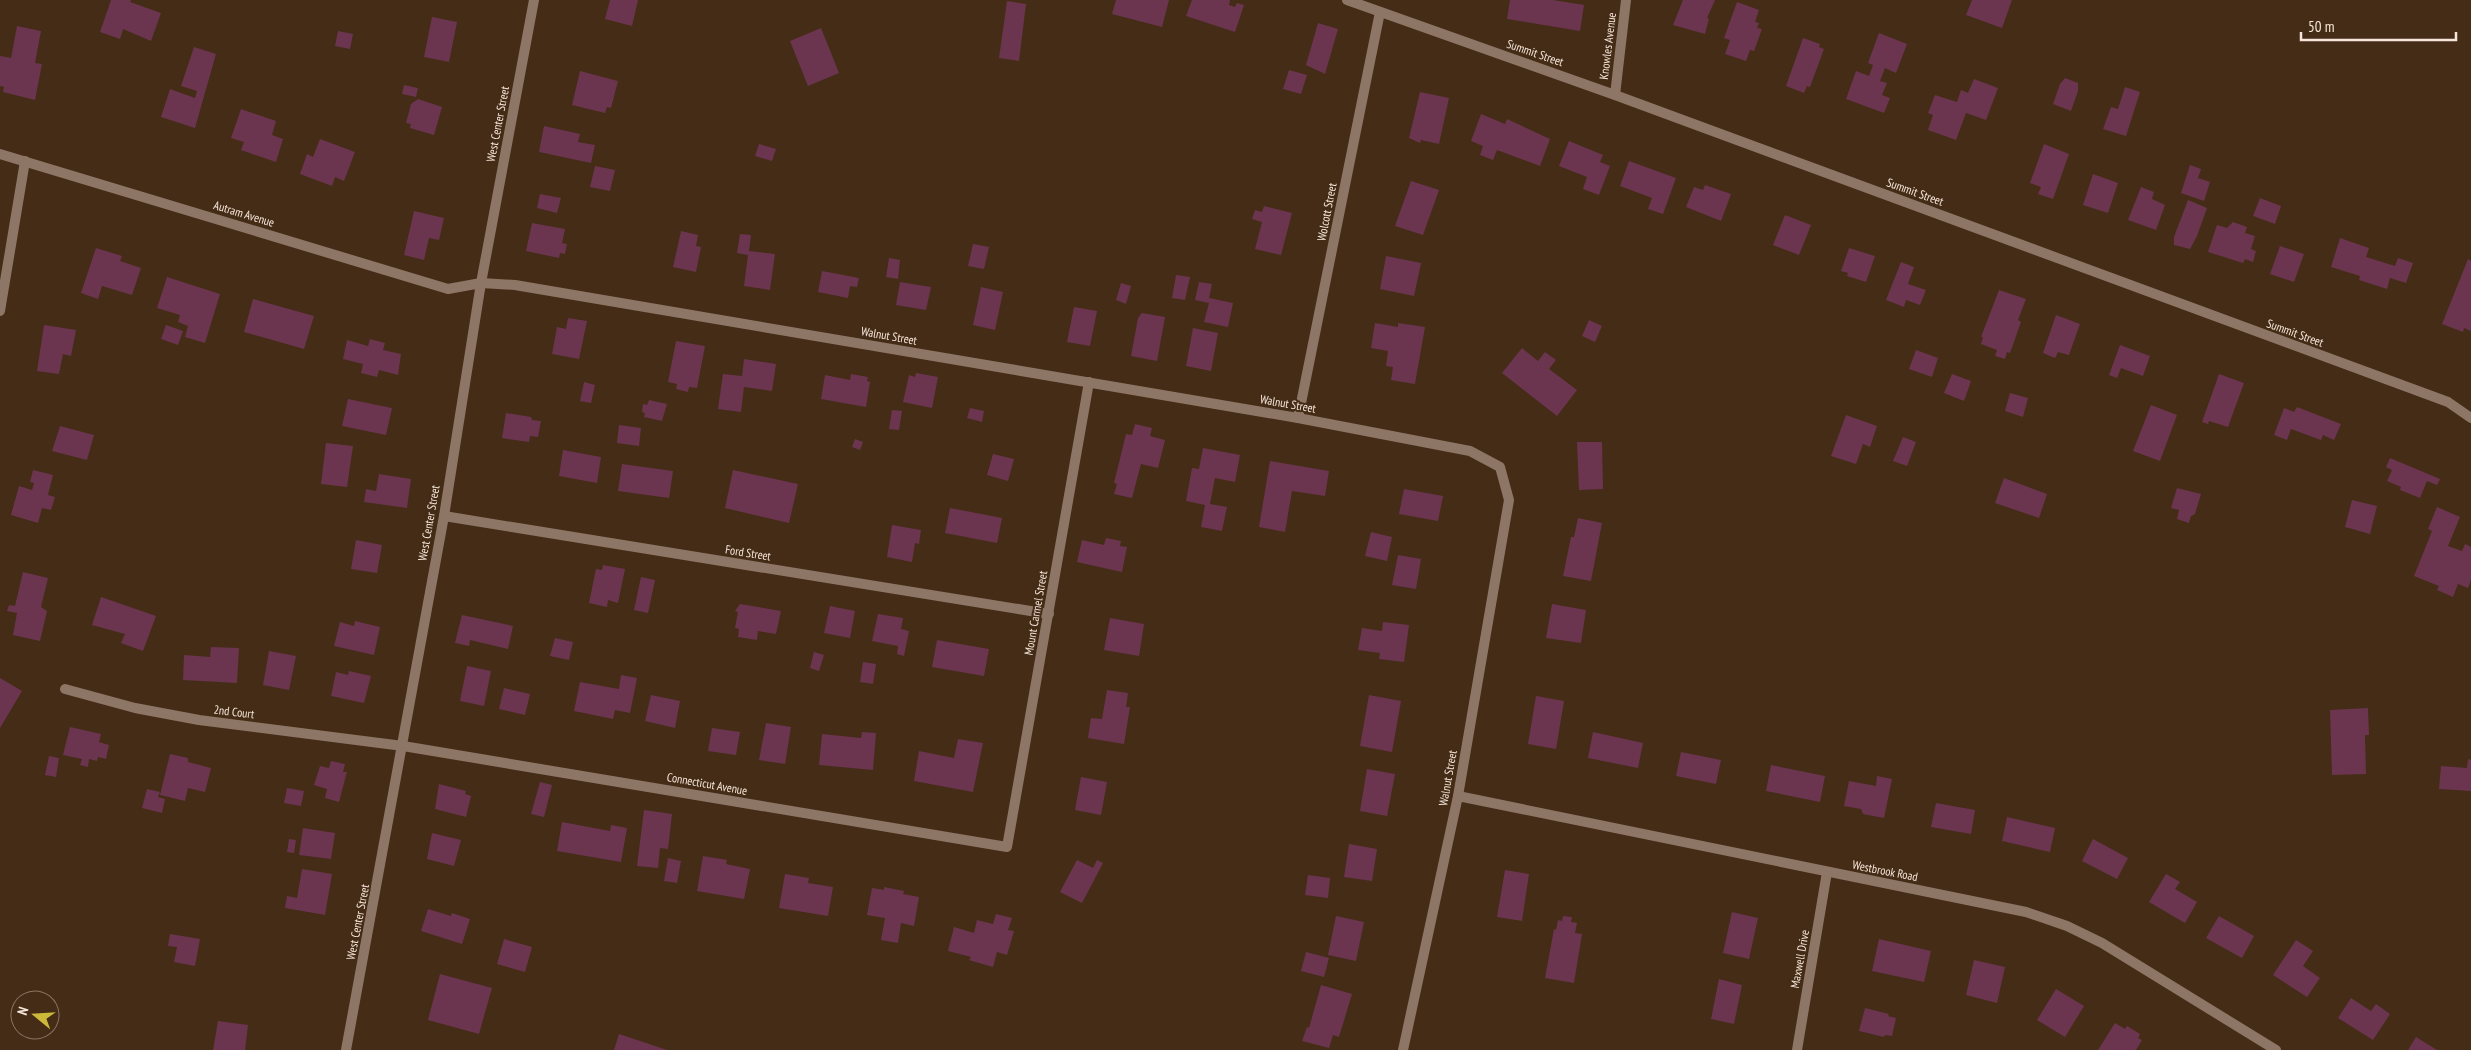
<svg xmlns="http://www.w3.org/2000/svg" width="2471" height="1050" font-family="'PT Sans Narrow',sans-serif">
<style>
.building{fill:#6b354f}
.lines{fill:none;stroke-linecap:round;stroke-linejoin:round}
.minor{stroke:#8e7666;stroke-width:10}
.tertiary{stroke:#8e7666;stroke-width:10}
.labels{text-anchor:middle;stroke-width:4;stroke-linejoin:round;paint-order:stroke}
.street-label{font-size:12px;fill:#f6e6d9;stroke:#442c17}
</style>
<rect width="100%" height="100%" fill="#442c17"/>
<g class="building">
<path d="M111 0H131L130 2 161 13 151 41 123 29 120 39 100 32Z"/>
<path d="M610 0H638L632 26 605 19Z"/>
<path d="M1116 0H1169L1162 27 1112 14Z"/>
<path d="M1192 0H1230L1229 5 1235 7 1237 3 1244 5 1235 32 1186 16Z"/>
<path d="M1510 0H1553L1584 5 1580 31 1507 19Z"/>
<path d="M1683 0H1715L1707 18 1709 19 1705 34 1673 25Z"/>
<path d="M1972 0H2012L2002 28 1966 15Z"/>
<path d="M1007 1 1026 4 1019 61 999 58Z"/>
<path d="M1737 2 1759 10 1755 22 1759 23 1757 28 1762 29 1754 51 1750 50 1746 61 1725 54 1730 40 1724 38Z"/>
<path d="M432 17 457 22 449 62 424 57Z"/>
<path d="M1318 23 1338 29 1325 74 1306 65Z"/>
<path d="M17 26 41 31 35 63 42 64 35 100 3 92 4 87 0 86V56L11 58Z"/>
<path d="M821 28 839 73 808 86 790 41Z"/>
<path d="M338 31 353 34 350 49 335 46Z"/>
<path d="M1879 33 1907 44 1896 73 1885 68 1880 81 1887 83 1882 95 1890 98 1884 113 1846 99 1856 71 1869 76 1873 65 1868 63Z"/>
<path d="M1803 38 1820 44 1819 47 1824 49 1810 87 1807 86 1804 93 1786 86Z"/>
<path d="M194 47 216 54 195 128 161 117 170 89 195 98 197 91 181 86Z"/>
<path d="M1289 70 1307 75 1301 94 1283 89Z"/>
<path d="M580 71 618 81 611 108 607 107 605 113 572 105Z"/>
<path d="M2065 78 2078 83V91L2071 111 2053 104 2060 84Z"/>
<path d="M1974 79 1998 88 1986 120 1966 113 1956 140 1928 130 1933 115 1928 113 1935 95 1957 102 1961 90 1968 93Z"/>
<path d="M404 85 418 88 416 97 402 94Z"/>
<path d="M2125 87 2140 92 2126 136 2103 129 2111 107 2118 109Z"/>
<path d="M1420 92 1449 98 1439 144 1421 140 1420 143 1409 138Z"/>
<path d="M418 99 442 107 434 135 410 128 411 124 406 123 411 104Z"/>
<path d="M241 109 276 121 272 135 283 139 276 162 241 150 244 142 231 138Z"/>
<path d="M1481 114 1505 124 1507 119 1550 139 1540 166 1497 150 1493 160 1480 155 1483 146 1471 141Z"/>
<path d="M544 126 580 134 578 142 595 145 591 163 539 152Z"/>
<path d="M320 139 355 152 344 181 335 177 332 186 300 174 307 154 313 157Z"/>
<path d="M1569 141 1603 155 1600 162 1610 166 1599 195 1583 189 1587 177 1559 166Z"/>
<path d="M759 144 776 149 772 161 755 156Z"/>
<path d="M2044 144 2069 154 2053 199 2038 194 2041 187 2030 183Z"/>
<path d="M1629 161 1676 178 1663 214 1648 209 1652 198 1620 186Z"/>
<path d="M2190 165 2201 169 2198 178 2210 182 2204 201 2181 193Z"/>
<path d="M595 166 615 170 610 191 590 187Z"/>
<path d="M2093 174 2118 183 2108 213 2083 205Z"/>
<path d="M1411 181 1439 190 1423 235 1395 226Z"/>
<path d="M1705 185 1731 194 1721 221 1686 207 1694 187 1703 190Z"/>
<path d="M2141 187 2154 192 2152 199 2165 205 2156 230 2128 220Z"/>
<path d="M540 194 561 198 557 213 537 208Z"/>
<path d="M2260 198 2281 206 2275 224 2253 216Z"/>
<path d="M2188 200 2207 208 2197 236 2190 249 2174 245V237Z"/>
<path d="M1264 206 1292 213 1281 255 1255 249 1262 222 1252 219 1255 210 1262 212Z"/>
<path d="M414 211 444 218 439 240 429 238 424 260 404 255Z"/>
<path d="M1785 215 1811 225 1799 255 1773 245Z"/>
<path d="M2233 222 2247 227 2245 233 2255 236 2251 249 2256 251 2253 262 2245 259 2243 263 2208 252 2217 225 2227 228Z"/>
<path d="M532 223 565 229 562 243 567 244 565 254 560 253 559 258 526 251Z"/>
<path d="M681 231 698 235 696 246 701 247 696 272 673 267Z"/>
<path d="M740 234 751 235 749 251 775 254 770 290 744 286 748 255 737 253Z"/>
<path d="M2340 238 2369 248 2366 257 2395 266 2398 258 2413 263 2406 283 2390 278 2387 289 2359 280 2360 276 2331 267Z"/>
<path d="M973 244 989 247 984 269 968 266Z"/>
<path d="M2280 246 2304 254 2294 282 2270 274Z"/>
<path d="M96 248 122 256 120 261 141 268 132 295 102 286 98 299 81 293Z"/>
<path d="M1849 248 1875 256 1866 282 1847 276 1848 273 1841 271Z"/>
<path d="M1386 256 1421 263 1414 296 1380 289Z"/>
<path d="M889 258 900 260 898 279 886 277Z"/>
<path d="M2468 259 2471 261V331L2464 328 2463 332 2442 324Z"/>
<path d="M1901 262 1914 267 1908 284 1926 290 1920 305 1906 300 1904 307 1886 300Z"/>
<path d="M822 271 859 278 857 287 850 286 848 298 818 292Z"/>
<path d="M1176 275 1190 277 1185 300 1172 298Z"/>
<path d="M167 277 220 294 205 343 185 337 188 326 178 322 180 315 157 308Z"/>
<path d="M900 282 931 287 926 310 896 305Z"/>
<path d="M1199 282 1212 284 1209 298 1233 303 1228 327 1204 322 1209 303 1195 300Z"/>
<path d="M1121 283 1131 286 1126 304 1116 300Z"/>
<path d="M981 287 1003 292 995 330 973 325Z"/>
<path d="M1999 290 2026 299 2018 320 2021 322 2010 353 2007 352 2005 359 1995 356 1997 350 1981 344 1983 337H1981Z"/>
<path d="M253 299 314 316 304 349 244 332Z"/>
<path d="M1074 307 1097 311 1090 346 1067 342Z"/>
<path d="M1142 313 1165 317 1157 361 1131 356 1138 318Z"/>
<path d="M2056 315 2080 324 2069 355 2058 352 2055 358 2043 353Z"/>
<path d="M568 318 587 321 579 359 552 354 557 327 566 329Z"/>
<path d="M1589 320 1602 326 1595 342 1582 336Z"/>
<path d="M1375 323 1398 327V323L1425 327 1415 384 1391 380 1393 367 1386 366 1388 351 1371 348Z"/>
<path d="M44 325 76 330 71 356 63 354 59 374 37 371Z"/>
<path d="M166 325 183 331 178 345 161 339Z"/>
<path d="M1193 328 1218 333 1211 371 1186 366Z"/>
<path d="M370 339 385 343 383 350 401 354 398 375 379 370 377 377 361 373 363 364 343 359 347 340 368 346Z"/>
<path d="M676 341 705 346 697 388 689 387 688 392 676 389 677 384 668 382Z"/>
<path d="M2120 345 2150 356 2143 376 2121 368 2117 378 2109 375Z"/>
<path d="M1522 348 1538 361 1545 352 1556 360 1549 369 1577 390 1557 416 1502 373Z"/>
<path d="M1916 350 1938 358 1932 377 1909 369Z"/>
<path d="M744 359 776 364 772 391 744 387 741 412 718 409 723 374 742 376Z"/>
<path d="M916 373 938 377 932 408 903 402 909 375 915 377Z"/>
<path d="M851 374 868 377 867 381 870 382 866 407 821 399 825 375 850 380Z"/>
<path d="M1952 374 1971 381 1964 401 1944 393Z"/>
<path d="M2219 374 2244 383 2228 427 2209 421 2208 424 2202 422Z"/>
<path d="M584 382 595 385 591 403 580 401Z"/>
<path d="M2010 393 2028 398 2023 417 2005 411Z"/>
<path d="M348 399 392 408 386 435 342 426Z"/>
<path d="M649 400 667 404 662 421 644 417 645 413 642 412 643 404 647 405Z"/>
<path d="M2151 405 2177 415 2160 461 2133 451Z"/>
<path d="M2297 407 2341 424 2334 440 2323 435 2321 440 2291 429 2287 440 2274 435 2284 408 2294 412Z"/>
<path d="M970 408 984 411 982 422 967 418Z"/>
<path d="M892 410 902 411 899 430 889 429Z"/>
<path d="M506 413 531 417 532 420 541 421 538 437 530 436 529 442 502 438Z"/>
<path d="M1846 415 1877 426 1870 447 1863 444 1856 464 1831 456Z"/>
<path d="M1135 424 1152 428 1150 436 1165 440 1158 468 1141 464 1132 498 1114 494 1117 484 1114 483 1126 434 1132 435Z"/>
<path d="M619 425 641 428 639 446 617 443Z"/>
<path d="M60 426 94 435 87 460 52 451Z"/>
<path d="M1903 437 1916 442 1907 466 1893 461Z"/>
<path d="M855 439 863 442 860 450 852 447Z"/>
<path d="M1577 442H1602L1603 489 1579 490Z"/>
<path d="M326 443 353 446 347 487 321 484Z"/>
<path d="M1203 448 1240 455 1235 482 1215 478 1210 504 1227 507 1222 531 1201 527 1205 505 1186 501 1192 468 1199 469Z"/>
<path d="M563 450 601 457 597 483 559 476Z"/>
<path d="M993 454 1014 459 1008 481 987 475Z"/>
<path d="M2390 458 2440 479 2437 485 2427 481 2420 498 2400 490 2401 487 2387 481 2392 470 2386 467Z"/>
<path d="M1270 461 1329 471 1325 496 1292 491 1285 532 1259 527Z"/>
<path d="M622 464 673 471 669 498 618 491Z"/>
<path d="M33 470 53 475 48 495 55 497 51 510 42 508 38 523 11 515 19 486 32 490 34 483 30 482Z"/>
<path d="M733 470 798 484 789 523 725 508Z"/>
<path d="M379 474 411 479 407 508 364 502 366 489 376 491Z"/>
<path d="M2004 478 2047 494 2039 518 1995 503Z"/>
<path d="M2177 488 2201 494 2195 514 2191 516 2189 523 2177 519 2179 510 2171 508Z"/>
<path d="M1404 489 1443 496 1438 521 1399 514Z"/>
<path d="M2352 500 2377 506 2370 534 2345 527Z"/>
<path d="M2437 507 2460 517 2448 546 2462 551 2465 544 2471 547V580L2468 588 2458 584 2453 597 2437 590 2439 586 2414 576 2432 531 2428 529Z"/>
<path d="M950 508 1002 518 997 543 945 533Z"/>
<path d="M1578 518 1602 523 1591 581 1563 576 1571 537H1574Z"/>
<path d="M892 525 921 530 919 544 915 543 912 562 887 557Z"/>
<path d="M1371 532 1392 537 1387 561 1365 556Z"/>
<path d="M1106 538 1121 541 1120 546 1127 547 1122 572 1077 562 1082 540 1104 545Z"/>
<path d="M356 540 382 545 377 573 351 569Z"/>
<path d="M1398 555 1421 559 1416 589 1392 585Z"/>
<path d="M603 565 625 569 618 603 608 600 607 607 589 603 596 569 602 570Z"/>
<path d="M23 572 48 578 41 607 47 611 40 641 13 635 17 613 7 611 9 605 15 606Z"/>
<path d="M641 577 655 580 648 613 634 610Z"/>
<path d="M101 597 156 616 143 651 121 643 125 634 92 625Z"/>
<path d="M740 604 781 611 776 634 758 631 757 640 738 637 739 629 735 628 738 612 735 611Z"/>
<path d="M1552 604 1586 610 1581 643 1546 638Z"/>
<path d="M830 606 855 611 850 638 824 633Z"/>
<path d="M878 614 903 618 901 629 909 631 904 656 897 654 898 646 872 641Z"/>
<path d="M462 615 513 626 508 649 470 640 469 646 455 643Z"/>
<path d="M1110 618 1144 624 1139 656 1104 650Z"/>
<path d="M355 621 380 627 374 655 334 646 340 622 354 626Z"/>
<path d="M1383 622 1409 625 1404 662 1379 659 1380 653 1358 650 1362 628 1382 631Z"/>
<path d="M555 638 573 642 569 660 550 656Z"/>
<path d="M937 640 989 649 984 676 932 667Z"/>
<path d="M211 647 239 648 237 683 183 680 184 655 210 657Z"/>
<path d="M269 651 296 656 289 690 263 685Z"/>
<path d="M814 652 824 655 819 671 810 668Z"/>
<path d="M863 662 876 664 873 684 860 682Z"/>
<path d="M467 666 491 671 484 706 460 701Z"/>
<path d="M349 671 371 676 364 703 331 696 336 672 348 675Z"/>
<path d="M621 675 637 678 630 713 615 710 613 719 574 711 580 682 619 689Z"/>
<path d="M0 678 22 691 0 728Z"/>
<path d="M504 688 530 694 525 715 499 709Z"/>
<path d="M1107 690 1128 693 1126 707H1130L1124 744 1088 738 1091 718 1102 719Z"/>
<path d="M651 695 680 701 675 728 645 721Z"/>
<path d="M1369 695 1401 701 1392 752 1360 746Z"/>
<path d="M1536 696 1564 701 1556 749 1528 744Z"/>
<path d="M2368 708 2369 735H2365L2366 774 2332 775 2330 710Z"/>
<path d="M766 723 791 727 785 764 759 760Z"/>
<path d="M70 727 101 734 99 742 109 745 106 759 98 757 97 761 89 759 88 767 80 765 82 759 63 755Z"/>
<path d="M712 728 740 732 736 755 708 751Z"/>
<path d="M862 732 876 733 873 770 819 765 822 734 861 738Z"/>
<path d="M1593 732 1643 743 1638 768 1588 758Z"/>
<path d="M958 739 983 743 973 792 914 781 919 751 954 758Z"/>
<path d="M1681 752 1721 760 1716 784 1676 776Z"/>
<path d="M170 754 188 758V762L211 768 205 792 188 788 185 801 160 795Z"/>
<path d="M49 756 59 758 56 777 45 775Z"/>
<path d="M2468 759 2471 760V791L2439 789 2441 766 2467 768Z"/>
<path d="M331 761 345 764 343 772H347L339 802 325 798 327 789 314 785 320 766 329 768Z"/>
<path d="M1771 765 1825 776 1820 802 1766 791Z"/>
<path d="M1367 769 1395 774 1387 816 1360 811Z"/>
<path d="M1877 776 1892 779 1884 818 1863 814 1861 809 1844 806 1849 781 1876 786Z"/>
<path d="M1081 777 1107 782 1101 815 1075 810Z"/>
<path d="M540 782 552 785 544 817 531 814Z"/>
<path d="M439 784 466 791 465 794 471 796 466 817 435 809Z"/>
<path d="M287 788 304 791 301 806 284 803Z"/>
<path d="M147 789 160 792 158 797 165 799 162 813 142 808Z"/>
<path d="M1936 803 1975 810 1971 834 1931 827Z"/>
<path d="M644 810 672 814 668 849 660 848 658 868 637 866Z"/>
<path d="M2007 817 2055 828 2050 852 2002 841Z"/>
<path d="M562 822 610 831 611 825 627 828 621 862 557 851Z"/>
<path d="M303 828 335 833 331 859 299 855Z"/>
<path d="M432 833 461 840 454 866 427 859Z"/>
<path d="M289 839 296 840 294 853 287 852Z"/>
<path d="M2093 839 2128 858 2117 879 2082 861Z"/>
<path d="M1349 844 1377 849 1372 881 1344 877Z"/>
<path d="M703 856 727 860 726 864 750 869 744 899 697 891Z"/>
<path d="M668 858 681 861 677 883 664 881Z"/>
<path d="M1077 860 1093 868 1097 860 1103 863 1082 903 1060 892Z"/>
<path d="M302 869 332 874 325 915 285 908 287 896 297 898Z"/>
<path d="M1505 870 1529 874 1522 921 1497 917Z"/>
<path d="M785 874 809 878 808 883 833 887 828 916 779 908Z"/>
<path d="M2166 874 2180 882 2175 889 2197 902 2185 923 2149 902Z"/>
<path d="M1308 875 1330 878 1328 898 1305 895Z"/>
<path d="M884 887 904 891 903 894 919 897 914 926 901 923 898 943 881 940 885 918 867 915 872 888 884 890Z"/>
<path d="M428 909 451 916 452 913 470 919 462 944 421 931Z"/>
<path d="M1732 912 1758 918 1749 959 1723 953Z"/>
<path d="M996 914 1012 918 1008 930 1014 931 1007 955 997 952 993 967 969 960 971 957 948 951 954 927 974 933 977 920 993 924Z"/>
<path d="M1336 916 1364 922 1356 961 1328 955Z"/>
<path d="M1563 916 1572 917 1571 922 1577 923 1575 933 1582 934 1574 983 1545 978 1554 929 1556 930 1558 920 1562 921Z"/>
<path d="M2219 916 2254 936 2242 958 2206 938Z"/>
<path d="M170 934 200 939 195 966 174 962 177 947 168 946Z"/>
<path d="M504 939 532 947 525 972 497 964Z"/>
<path d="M1879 939 1931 951 1924 982 1872 971Z"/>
<path d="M2296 940 2313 951 2303 966 2320 978 2307 997 2273 975Z"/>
<path d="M1306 952 1329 958 1324 977 1301 971Z"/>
<path d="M1974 960 2005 967 1997 1003 1966 995Z"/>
<path d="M440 974 492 988 479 1034 428 1020Z"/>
<path d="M1719 979 1742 985 1734 1024 1711 1019Z"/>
<path d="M1321 985 1352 994 1339 1037 1333 1035 1329 1048 1302 1041 1307 1027 1309 1028Z"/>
<path d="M2056 989 2084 1006 2065 1037 2037 1020Z"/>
<path d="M2351 998 2371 1011 2376 1004 2390 1014 2373 1040 2338 1018Z"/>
<path d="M1865 1008 1889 1014 1888 1016 1896 1018 1892 1036 1885 1035 1884 1037 1859 1031Z"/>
<path d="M218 1021 248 1025 245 1050H213Z"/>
<path d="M2115 1023 2125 1029 2127 1026 2140 1034 2138 1038 2142 1040 2136 1050H2098Z"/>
<path d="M619 1034 667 1050H614Z"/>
<path d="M2416 1037 2437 1050H2408Z"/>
</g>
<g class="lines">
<g class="minor">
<path d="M1347 0 1615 95 2448 402 2471 418"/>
<path d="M1615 95 1626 0"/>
<path d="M0 154 448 289 481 283 515 285 1298 418 1470 451 1500 467 1509 500 1458 796 1403 1050"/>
<path d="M0 311 25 161"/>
<path d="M1298 418 1380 12"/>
<path d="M444 516 1049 614"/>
<path d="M65 689 135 708 199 720 403 746 1007 847 1089 382"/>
<path d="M1458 796 2026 912 2067 926 2102 943 2276 1050"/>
<path d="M1797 1050 1827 872"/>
</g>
<path class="tertiary" d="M346 1050 444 516 481 283 534 0"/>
</g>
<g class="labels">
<g class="street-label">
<text transform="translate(1608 46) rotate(-83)" y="4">Knowles Avenue</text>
<text transform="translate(1535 53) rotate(19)" y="4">Summit Street</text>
<text transform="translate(498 124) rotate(-79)" y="4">West Center Street</text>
<text transform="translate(1915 192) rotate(20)" y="4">Summit Street</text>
<text transform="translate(1327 212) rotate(-79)" y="4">Wolcott Street</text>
<text transform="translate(244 214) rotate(17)" y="4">Autram Avenue</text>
<text transform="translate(2295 333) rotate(20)" y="4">Summit Street</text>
<text transform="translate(889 336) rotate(10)" y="4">Walnut Street</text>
<text transform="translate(1288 404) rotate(10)" y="4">Walnut Street</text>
<text transform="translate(429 523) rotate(-80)" y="4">West Center Street</text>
<text transform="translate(748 553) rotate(9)" y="4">Ford Street</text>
<text transform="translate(1036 613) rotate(-80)" y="4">Mount Carmel Street</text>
<text transform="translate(234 712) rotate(7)" y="4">2nd Court</text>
<text transform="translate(1448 778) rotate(-80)" y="4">Walnut Street</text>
<text transform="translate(707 784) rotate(10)" y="4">Connecticut Avenue</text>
<text transform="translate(1885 871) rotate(11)" y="4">Westbrook Road</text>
<text transform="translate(358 922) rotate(-79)" y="4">West Center Street</text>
<text transform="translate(1800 959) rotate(-80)" y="4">Maxwell Drive</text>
</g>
</g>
<g transform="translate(35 1015) rotate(288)"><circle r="24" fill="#442c17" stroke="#8b7665"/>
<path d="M0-4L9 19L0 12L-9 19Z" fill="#ccb939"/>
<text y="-8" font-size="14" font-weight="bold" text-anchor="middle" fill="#f6e6d9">N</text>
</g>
<path d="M2301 32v8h155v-8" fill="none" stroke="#f6e6d9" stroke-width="2.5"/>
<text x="2308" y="32" font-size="15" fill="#f6e6d9" stroke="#442c17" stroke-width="4" paint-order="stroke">50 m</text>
</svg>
